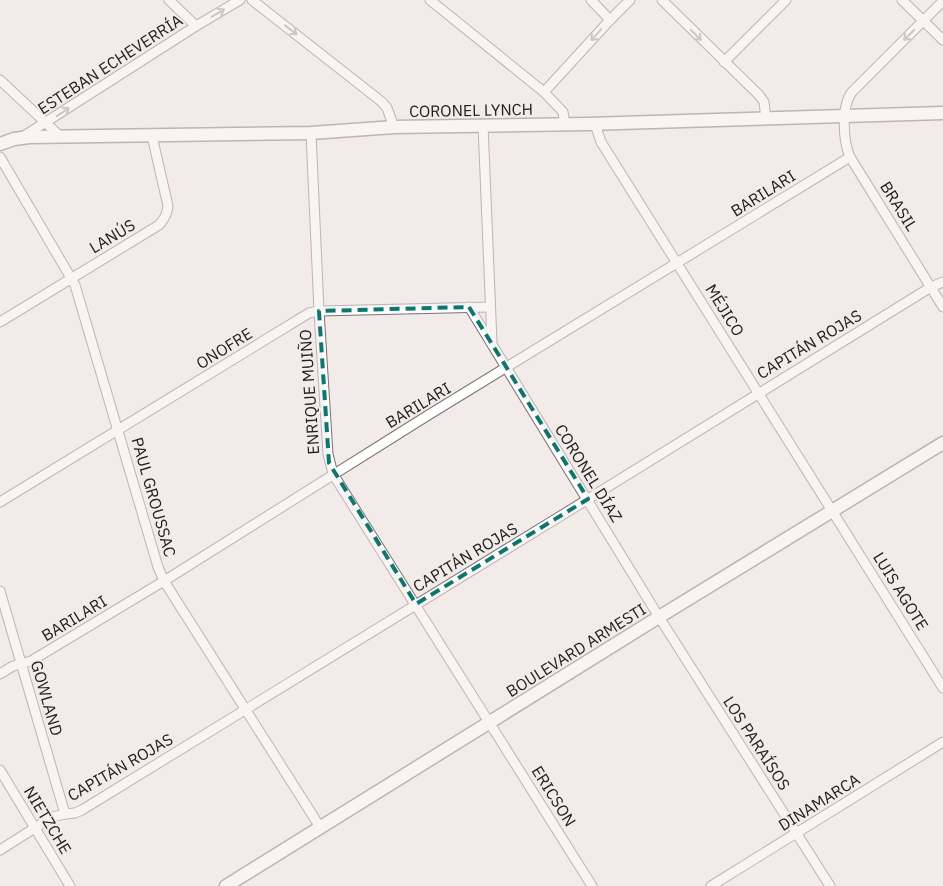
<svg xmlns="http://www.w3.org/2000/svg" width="943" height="886" font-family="'IBM Plex Sans',sans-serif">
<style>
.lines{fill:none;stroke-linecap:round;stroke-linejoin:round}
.street-casing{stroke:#797371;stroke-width:11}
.secondary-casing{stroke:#797371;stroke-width:15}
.street{stroke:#fff;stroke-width:9}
.secondary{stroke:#fff;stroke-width:12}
.oneway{stroke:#9c9b9a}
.marked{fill:none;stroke:#0f766e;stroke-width:4;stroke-dasharray:10 6;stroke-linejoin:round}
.labels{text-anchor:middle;stroke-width:4;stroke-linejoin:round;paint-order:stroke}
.street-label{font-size:16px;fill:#22201f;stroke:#f2ebe9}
</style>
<rect width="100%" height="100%" fill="#f2ebe9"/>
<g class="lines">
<defs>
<g id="street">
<path d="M169 0 196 26"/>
<path d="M252 0 382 102 387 108 394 127"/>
<path d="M430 0 544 92 563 112 565 124"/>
<path d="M591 0 610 20"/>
<path d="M662 0 759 95 764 102 766 119"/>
<path d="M902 0 943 40"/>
<path d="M943 1 852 92C841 106 843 141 850 157L943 307"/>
<path d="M724 62 786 0"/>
<path d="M0 80 61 137"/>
<path d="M544 92 610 20 630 0"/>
<path d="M595 124 601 142 943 688"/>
<path d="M483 125 492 342"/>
<path d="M311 133 319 311 328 454 333 474 592 886"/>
<path d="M24 136 196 26 240 0"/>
<path d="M0 157 75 285 158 567 164 581 320 827"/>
<path d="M469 307 659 617 830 886"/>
<path d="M0 322 159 225C165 218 167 214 168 206L152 136"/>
<path d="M0 502 309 313 319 311 490 307"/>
<path d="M0 591 65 814"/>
<path d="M0 674 13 666 31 661 164 581 430 414 850 157"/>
<path d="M0 770 70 886"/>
<path d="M0 850 52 817 65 814 75 813 82 810C366 638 648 461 931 287L943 282"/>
<path d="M711 886 943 742"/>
</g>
<g id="secondary">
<path d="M0 144 14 139 29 137 311 133 394 127 588 124 943 113"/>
<path d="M226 886 659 617 943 443"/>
</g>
</defs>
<use href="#street" class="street-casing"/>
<use href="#secondary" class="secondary-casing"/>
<use href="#street" class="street"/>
<use href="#secondary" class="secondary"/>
</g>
<defs><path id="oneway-shaft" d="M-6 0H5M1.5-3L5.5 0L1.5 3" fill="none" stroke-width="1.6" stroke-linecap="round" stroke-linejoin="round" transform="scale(1.25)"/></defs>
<g class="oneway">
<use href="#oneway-shaft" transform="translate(218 13) rotate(-31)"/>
<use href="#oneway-shaft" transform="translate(291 30) rotate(38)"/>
<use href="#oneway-shaft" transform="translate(596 35) rotate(132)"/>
<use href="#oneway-shaft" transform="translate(696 35) rotate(45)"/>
<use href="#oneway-shaft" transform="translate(909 35) rotate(135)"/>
<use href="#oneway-shaft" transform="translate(63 112) rotate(-33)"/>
</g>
<path d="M0 0H943V886H0ZM469 307 588 499 416 604 329 463 319 311Z" fill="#f2ebe9" fill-opacity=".55" fill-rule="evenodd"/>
<path class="marked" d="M469 307 588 499 416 604 329 463 319 311Z"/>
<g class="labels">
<g class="street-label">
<text transform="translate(110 64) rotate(-33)" y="6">ESTEBAN ECHEVERRÍA</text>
<text transform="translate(471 110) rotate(-1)" y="6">CORONEL LYNCH</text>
<text transform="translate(763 193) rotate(-32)" y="6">BARILARI</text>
<text transform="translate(899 206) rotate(58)" y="6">BRASIL</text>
<text transform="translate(112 236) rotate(-31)" y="6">LANÚS</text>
<text transform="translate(725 310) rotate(58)" y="6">MÉJICO</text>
<text transform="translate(809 344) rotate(-31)" y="6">CAPITÁN ROJAS</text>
<text transform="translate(224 348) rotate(-32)" y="6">ONOFRE</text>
<text transform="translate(309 392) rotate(-94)" y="6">ENRIQUE MUIÑO</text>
<text transform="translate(418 405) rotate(-31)" y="6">BARILARI</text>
<text transform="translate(589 473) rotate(58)" y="6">CORONEL DÍAZ</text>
<text transform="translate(154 497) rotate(74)" y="6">PAUL GROUSSAC</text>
<text transform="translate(465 557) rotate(-31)" y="6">CAPITÁN ROJAS</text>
<text transform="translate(901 591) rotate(58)" y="6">LUIS AGOTE</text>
<text transform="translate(74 618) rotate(-31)" y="6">BARILARI</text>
<text transform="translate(576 650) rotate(-32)" y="6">BOULEVARD ARMESTI</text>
<text transform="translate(47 698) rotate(74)" y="6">GOWLAND</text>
<text transform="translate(757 743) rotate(57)" y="6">LOS PARAÍSOS</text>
<text transform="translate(120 767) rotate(-30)" y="6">CAPITÁN ROJAS</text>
<text transform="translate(554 796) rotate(58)" y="6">ERICSON</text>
<text transform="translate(819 802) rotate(-32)" y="6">DINAMARCA</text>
<text transform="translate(48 820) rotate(59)" y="6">NIETZCHE</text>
</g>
</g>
</svg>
